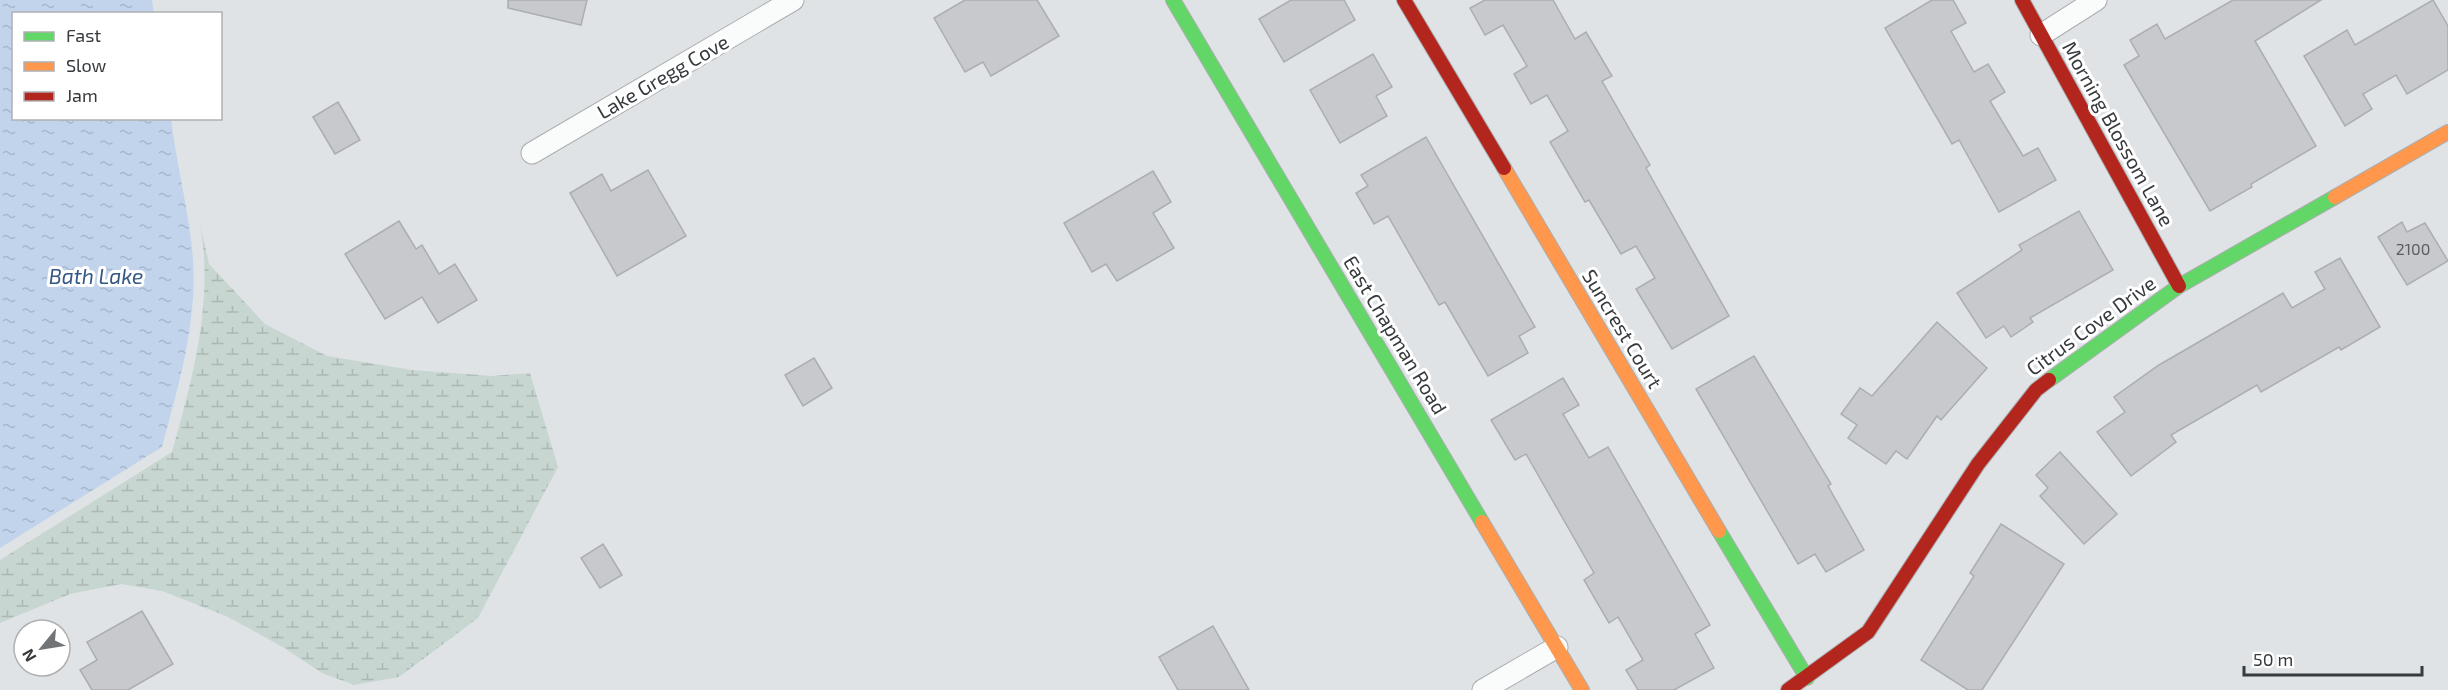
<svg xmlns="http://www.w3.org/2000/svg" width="2448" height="690" font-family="'Exo 2',sans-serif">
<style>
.wetland{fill:url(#wetland-marsh)}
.water{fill:url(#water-ripples)}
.building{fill:#c7c9cc;stroke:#abaeb1;stroke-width:1.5}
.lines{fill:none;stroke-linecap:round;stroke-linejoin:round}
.street-casing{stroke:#abaeb0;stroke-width:23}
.fast-casing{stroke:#abaeb0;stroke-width:16}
.slow-casing{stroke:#abaeb0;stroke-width:16}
.jam-casing{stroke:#abaeb0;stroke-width:16}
.street{stroke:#fafbfb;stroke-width:21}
.fast{stroke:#63d668;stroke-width:14}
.slow{stroke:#ff974d;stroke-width:14}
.jam{stroke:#b3261e;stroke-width:14}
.labels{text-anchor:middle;stroke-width:6;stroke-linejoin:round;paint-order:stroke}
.number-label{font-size:16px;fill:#5b5e61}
.street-label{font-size:20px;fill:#373a3d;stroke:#fff}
.water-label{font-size:21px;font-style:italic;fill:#345884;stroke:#fff}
</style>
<defs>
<pattern id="wetland-marsh" width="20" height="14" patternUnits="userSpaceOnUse" patternTransform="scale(1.5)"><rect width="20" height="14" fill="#c7d6d0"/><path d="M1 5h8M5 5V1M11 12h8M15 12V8" fill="none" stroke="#acb8b4"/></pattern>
<pattern id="water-ripples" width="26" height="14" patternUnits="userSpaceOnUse" patternTransform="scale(1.5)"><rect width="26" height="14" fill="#c1d4ec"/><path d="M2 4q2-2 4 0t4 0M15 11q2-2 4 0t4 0" fill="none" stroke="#a6b7cb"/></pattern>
</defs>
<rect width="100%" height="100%" fill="#e0e3e6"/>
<path class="wetland" d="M200 223 209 264 265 324 327 356 412 370 493 376 530 373 558 467 478 618 399 677 354 685 322 673 281 646 226 616 162 591 121 584 70 594 0 623V560L172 452C193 377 214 301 200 223Z"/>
<path class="water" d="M0 0H152L154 13 14 14V118L171 119C176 160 186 199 191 240 201 311 180 380 162 447L0 548Z"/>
<g class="building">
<path d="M508 0H587L581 25 508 8Z"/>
<path d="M965 0H1037L1059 36 991 76 983 62 965 72 934 18Z"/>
<path d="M1291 0H1344L1355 20 1284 62 1259 19Z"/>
<path d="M1485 0H1553L1575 39 1586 32 1612 76 1602 81 1650 165 1646 168 1729 316 1672 349 1636 289 1655 278 1636 246 1621 254 1589 200 1585 202 1550 142 1568 131 1547 95 1531 104 1514 74 1527 66 1503 25 1485 35 1470 8Z"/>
<path d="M1932 0H1953L1966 23 1951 31 1974 72 1988 64 2005 92 1990 101 2023 156 2038 148 2056 180 1999 212 1959 140 1952 144 1885 28Z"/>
<path d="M2233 0H2321L2255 41 2316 146 2251 184 2252 187 2210 211 2124 65 2139 56 2130 40 2157 24 2165 39Z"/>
<path d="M2433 0 2448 26V70L2407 94 2396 75 2363 94 2372 109 2345 126 2304 56 2347 30 2355 45Z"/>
<path d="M1373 54 1392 87 1376 96 1387 116 1340 143 1310 90Z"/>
<path d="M338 102 360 140 335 154 313 117Z"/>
<path d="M1426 137 1535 327 1519 336 1528 353 1488 376 1445 302 1439 305 1388 216 1374 224 1356 193 1368 186 1361 175Z"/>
<path d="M648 170 686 236 617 276 570 193 602 174 611 191Z"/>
<path d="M1153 171 1171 202 1153 213 1174 248 1117 281 1106 264 1092 272 1064 223Z"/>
<path d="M2079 211 2113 270 2030 318 2033 322 2011 337 2004 326 1986 338 1957 293 2022 250 2019 245Z"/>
<path d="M399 221 416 249 422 245 439 274 455 264 477 300 438 323 422 297 385 319 345 254Z"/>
<path d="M2402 222 2407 232 2425 223 2448 261 2407 285 2378 237Z"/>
<path d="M2340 258 2380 327 2341 350 2339 347 2261 392 2257 385 2171 435 2176 442 2131 476 2097 432 2125 412 2114 397 2159 365 2283 293 2292 308 2325 289 2315 272Z"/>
<path d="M1937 322 1987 368 1941 420 1937 416 1907 459 1896 451 1886 464 1848 438 1857 425 1841 414 1860 388 1872 396Z"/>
<path d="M1754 356 1831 484 1828 486 1864 550 1826 572 1815 554 1798 564 1696 389Z"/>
<path d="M814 358 832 388 803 406 785 375Z"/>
<path d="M1563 378 1579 405 1563 414 1589 458 1608 447 1710 625 1695 634 1714 668 1674 690H1638L1626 670 1643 660 1618 617 1609 623 1584 580 1594 573 1526 454 1515 460 1491 420Z"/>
<path d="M2060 452 2117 514 2084 544 2040 496 2048 488 2036 475Z"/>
<path d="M2001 524 2064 564 1982 690H1968L1921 660 1974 576 1970 573Z"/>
<path d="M603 544 622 575 600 588 581 558Z"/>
<path d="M142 611 173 664 128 690H92L80 670 97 660 87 642Z"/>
<path d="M1213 626 1249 690H1178L1159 657Z"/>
</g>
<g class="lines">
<defs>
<g id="street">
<path d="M2041 35 2096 0"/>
<path d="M532 153 793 0"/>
<path d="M1483 690 1557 647"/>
</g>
<g id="fast">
<path d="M1173 0 1482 522"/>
<path d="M2049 380 2179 286 2335 197"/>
<path d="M1719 531 1807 678"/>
</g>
<g id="slow">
<path d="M1504 168 1719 531"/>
<path d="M2335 197 2448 132"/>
<path d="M1482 522 1582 690"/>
</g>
<g id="jam">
<path d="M1404 0 1504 168"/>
<path d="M2022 0 2179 286"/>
<path d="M1788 690 1868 632 1978 464 2036 390 2049 380"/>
</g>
</defs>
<use href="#street" class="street-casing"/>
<use href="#fast" class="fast-casing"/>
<use href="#slow" class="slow-casing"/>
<use href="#jam" class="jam-casing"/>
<use href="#street" class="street"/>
<use href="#fast" class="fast"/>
<use href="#slow" class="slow"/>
<use href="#jam" class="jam"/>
</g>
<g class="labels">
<g class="number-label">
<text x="2413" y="255">2100</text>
</g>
<g class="street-label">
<text transform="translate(663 77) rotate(-30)" y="7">Lake Gregg Cove</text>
<text transform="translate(2118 134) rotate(61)" y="7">Morning Blossom Lane</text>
<text transform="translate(2091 326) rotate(-36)" y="7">Citrus Cove Drive</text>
<text transform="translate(1622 329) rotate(59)" y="7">Suncrest Court</text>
<text transform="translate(1395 335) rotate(59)" y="7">East Chapman Road</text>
</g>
<g class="water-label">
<text x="96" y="284">Bath Lake</text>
</g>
</g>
<rect x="12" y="12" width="210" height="108" fill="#ffffff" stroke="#afb0b1" stroke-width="1.5"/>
<rect x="24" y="32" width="30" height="9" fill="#63d668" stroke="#afb0b1" stroke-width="1.5"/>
<text x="66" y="42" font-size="18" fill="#373a3d">Fast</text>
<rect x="24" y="62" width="30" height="9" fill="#ff974d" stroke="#afb0b1" stroke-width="1.5"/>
<text x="66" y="72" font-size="18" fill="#373a3d">Slow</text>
<rect x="24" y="92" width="30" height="9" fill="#b3261e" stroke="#afb0b1" stroke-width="1.5"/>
<text x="66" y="102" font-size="18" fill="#373a3d">Jam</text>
<g transform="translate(42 648) rotate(240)"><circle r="28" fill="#ffffff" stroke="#afb0b1" stroke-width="1.5"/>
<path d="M0-4.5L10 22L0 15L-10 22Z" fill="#727578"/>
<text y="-9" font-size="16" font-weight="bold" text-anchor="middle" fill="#373a3d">N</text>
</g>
<path d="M2244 666v9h178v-9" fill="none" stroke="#373a3d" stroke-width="3"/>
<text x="2253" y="666" font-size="18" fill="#373a3d" stroke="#ffffff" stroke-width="4.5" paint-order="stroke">50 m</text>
</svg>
